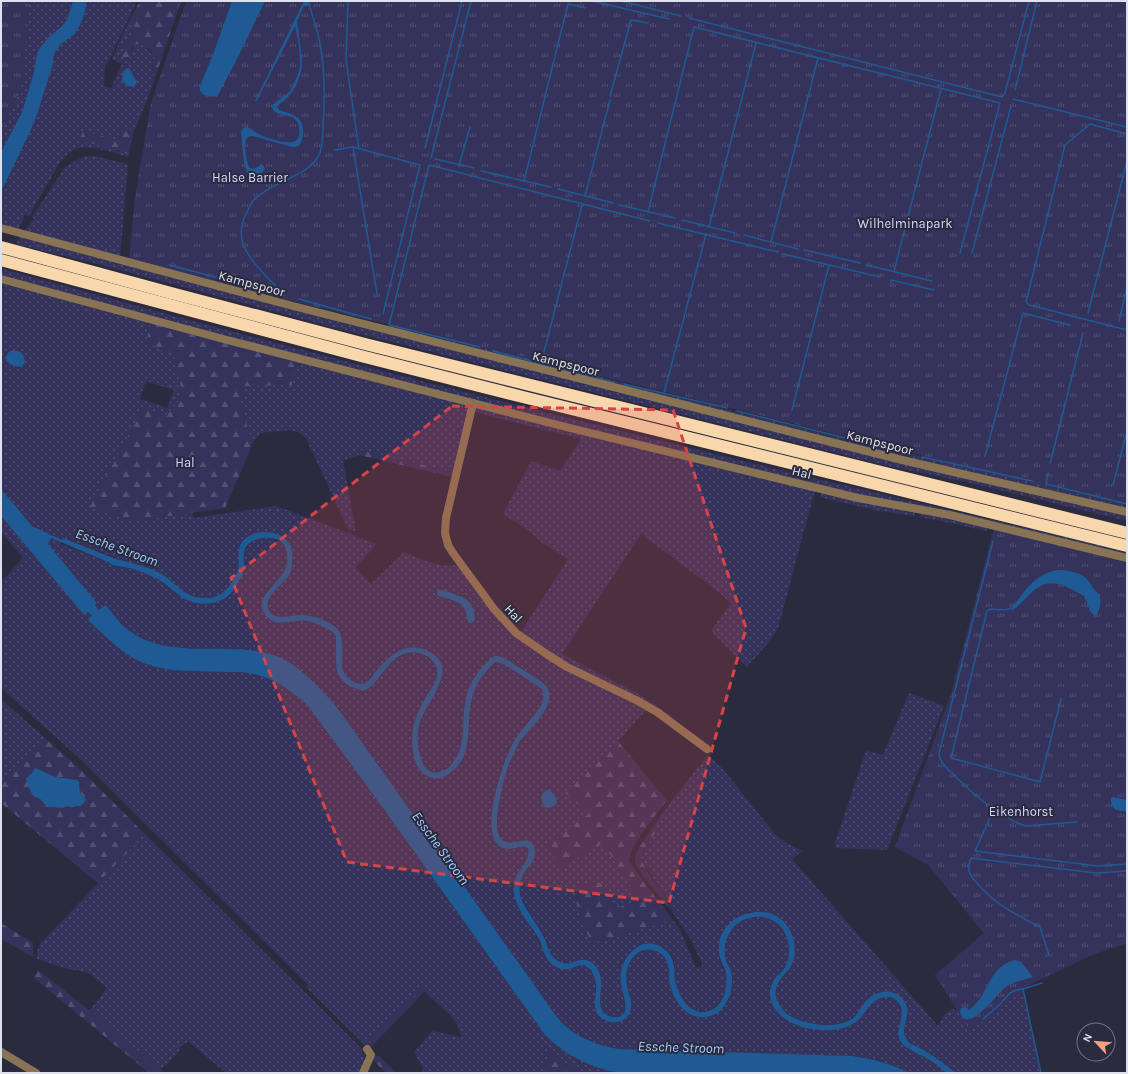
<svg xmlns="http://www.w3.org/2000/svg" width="1128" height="1074" font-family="Karla,sans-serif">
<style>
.grass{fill:url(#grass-dots);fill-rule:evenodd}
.forest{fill:url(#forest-firs);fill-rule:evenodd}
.park{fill:url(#park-tufts)}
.water{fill:#1f5a94}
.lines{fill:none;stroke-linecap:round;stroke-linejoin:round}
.stream{stroke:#1f5a94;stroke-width:1.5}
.minor{stroke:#887355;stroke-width:8}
.highway{stroke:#f7d7ab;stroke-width:12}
.marked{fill:#d84446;fill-opacity:0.2;stroke:#d84446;stroke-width:3;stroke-dasharray:8 5;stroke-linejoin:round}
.labels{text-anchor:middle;stroke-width:4;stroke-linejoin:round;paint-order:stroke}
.park-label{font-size:13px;fill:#d4d5ff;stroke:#2b2b3f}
.street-label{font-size:13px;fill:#e0e1ee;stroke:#2b2b3f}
.water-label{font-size:14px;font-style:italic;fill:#9dcbfd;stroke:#2b2b3f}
</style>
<defs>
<pattern id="grass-dots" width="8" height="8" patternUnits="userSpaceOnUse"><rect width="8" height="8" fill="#35335c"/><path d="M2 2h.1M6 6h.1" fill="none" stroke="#525074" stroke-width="1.8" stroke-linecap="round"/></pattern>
<pattern id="forest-firs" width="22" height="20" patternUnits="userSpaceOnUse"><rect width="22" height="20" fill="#35335c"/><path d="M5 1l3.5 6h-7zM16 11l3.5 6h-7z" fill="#525074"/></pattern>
<pattern id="park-tufts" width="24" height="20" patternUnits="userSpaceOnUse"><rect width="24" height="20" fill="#35335c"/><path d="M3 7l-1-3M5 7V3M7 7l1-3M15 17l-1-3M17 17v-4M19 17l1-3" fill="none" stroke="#525074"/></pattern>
</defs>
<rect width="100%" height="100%" fill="#2b2b3f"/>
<g class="grass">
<path d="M1 1H73L67 20 61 27 49 37 36 58 34 72 22 112 1 152Z"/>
<path d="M87 1H137L109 60 105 66 104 86 111 88 122 64 112 59 128 23 134 27 130 55C137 34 147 47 155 59L151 72 156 75 146 103 134 131 122 128 118 140 89 133 90 132 80 140 128 154V157C114 153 90 144 75 149 67 153 62 160 57 167L29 216 25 214 18 231 2 224 3 215 1 214V192L30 132 38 113 53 64 54 54 61 44 75 34 85 11Z"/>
<path d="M85 156H93L128 164 120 258 24 231 34 219 32 217 66 166Z"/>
<path d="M20 237 427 344 1127 514V521L966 482 884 465 328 326 98 264 16 244Z"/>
<path d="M3 269C375 373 750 465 1127 551V553L991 522 866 497 657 447 160 319 1 276V271Z"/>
<path d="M1 282 151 322 146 342 174 354 183 397 166 415 128 520 148 519 192 513 194 518 276 506 377 544 355 568 371 584 404 552C419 558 441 569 457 565L514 633 647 709 618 741 565 793 589 812 575 825 595 847 601 844 606 848 640 901 615 908 610 896 584 884C580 887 577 890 577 895 576 911 586 929 591 944L673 920 680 930 696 968 702 967V964L690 938 674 914 669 902 645 865 641 857 656 830 654 825 673 799 708 755 723 769 774 833C782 841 791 846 802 851L792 859 938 1026C942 1019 945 1010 954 1009V1011L1023 989 1041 1073H956L936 1057 909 1042 905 1037 904 1030 908 1015 896 993 866 1001C862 1008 857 1015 850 1019 830 1031 782 1024 776 997 775 991 776 985 780 980 782 977 786 976 787 973 790 970 792 943 793 937L765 912H748L724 931C723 941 721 952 721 961 721 966 725 971 726 975 729 991 720 1011 703 1011 686 1011 678 995 675 981 674 975 675 968 674 962 672 954 664 945 655 946 650 946 642 945 637 947 620 956 619 977 623 993 624 999 627 1005 625 1011 620 1021 604 1017 601 1007 599 1001 601 993 601 986 601 980 598 972 596 966L572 962 566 964 560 962 554 958 549 952 546 939 521 899C520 894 519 889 520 884 523 870 536 863 535 849L524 840C511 844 499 847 498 828 497 797 505 762 524 736 533 725 552 708 549 693 548 690 547 687 545 685 540 680 518 666 512 663 506 661 498 660 492 658 487 662 482 666 479 671 468 684 464 702 463 719 463 727 464 735 462 744 459 757 440 785 425 767 422 763 420 758 419 753 416 738 419 723 426 709 435 692 449 679 439 659L409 647C400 652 390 657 382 664 372 672 369 689 353 681 348 678 343 673 342 667V636L339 631 334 626 323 620 278 617C268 613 266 605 271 596L292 561 283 537 250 536 238 562V570L233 581 226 591 216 597 207 598H197L189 595 182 591 165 576 63 538 62 540 32 526 1 489ZM146 381 174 390 167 408 140 399ZM448 591 460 595 472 623H469C466 618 467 612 464 608 460 602 445 597 438 596Z"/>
<path d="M392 324 535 360 542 361 634 386 835 437 1127 503V510L970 474 390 330Z"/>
<path d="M297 361 468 405 453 472 360 450 359 455 343 461 356 531 348 529 306 438 298 432 290 430 260 433 252 443 241 406V400L244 386 247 385Z"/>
<path d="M476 407 815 490 778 628C770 643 758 654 747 667L711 631 731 603 715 589 641 534 562 654 640 695 679 721 652 706 572 667 521 632 568 559 541 542 529 531 503 514 531 461 560 471 581 439 475 412Z"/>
<path d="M822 492 914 512 915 516 874 510 820 497Z"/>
<path d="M924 513 988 526 986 531 951 523 919 517 921 514Z"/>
<path d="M1 516 84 615 88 612 92 617 88 620C106 637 123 656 147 664 163 670 181 671 198 671 217 672 237 670 256 674 281 680 302 698 318 718L545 1035C568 1057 590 1067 620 1073 610 1073 598 1074 588 1073 575 1071 559 1059 549 1052L544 1066V1073H421L423 1069 414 1052 432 1031 461 1037 458 1026 453 1018 422 989 366 1046 306 987 308 985 78 757 1 688V582L23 558 1 532Z"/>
<path d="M51 538 61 542V544L108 562 110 564 116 567H125L153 576 161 581 179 596 217 602C224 594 231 587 237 579 239 577 243 574 244 572 245 570 244 565 244 563 244 549 248 538 264 538 289 538 293 560 281 577 276 583 270 587 266 593 263 598 262 602 262 608L283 623C288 622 294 621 299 621 310 620 331 627 336 637L337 667 338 674 365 690C380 674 404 640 429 658 435 662 438 669 437 676 435 684 430 691 426 698 415 716 409 734 414 755 416 762 419 773 426 776 430 778 440 777 444 777L468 745 469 734 470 705 473 694 477 684 483 674 495 662C505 662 533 683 542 689 544 696 543 701 540 707 532 719 521 729 514 741 500 765 492 795 492 823 492 831 492 840 499 845 502 847 510 849 514 849 519 848 523 845 528 847L529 853 528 857 518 873 514 893 516 901 520 909 540 942 544 955 550 962 574 968 584 965 591 970 596 985 595 1009 618 1023 631 1002C628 992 625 980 627 969 631 952 654 942 665 958 670 965 668 974 670 982 671 989 675 996 677 1002L706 1017C710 1016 714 1015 717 1013 730 1004 735 984 730 969 727 959 722 953 725 942 731 919 761 909 779 925 785 930 788 938 789 947 789 954 788 964 783 970 778 975 772 979 770 987 769 990 770 993 770 996 776 1003 782 1010 788 1017 790 1019 792 1022 794 1023 801 1028 813 1030 821 1030 832 1030 843 1030 853 1024 866 1017 875 989 893 999 912 1008 893 1026 900 1040 905 1050 923 1055 933 1061 938 1065 942 1069 947 1073H908L900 1069 881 1061 853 1056 619 1049C601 1046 583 1040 569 1029 560 1022 553 1012 547 1003L339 710 316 684 306 674 282 659 260 652 239 650 173 648 148 641 135 634 126 628 121 622 99 610 48 544Z"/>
<path d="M909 693 944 706 887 850 835 848V843L866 750 883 755Z"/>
<path d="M1 699 45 738 1 782Z"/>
<path d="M145 834 361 1048 365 1062 360 1073H226L188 1041 180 1047 179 1051 161 1070 90 1010 107 988 92 975 86 972 65 968 37 959V952L40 944Z"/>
</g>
<g class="forest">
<path d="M140 1H181L156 75 151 72 155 59C153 55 151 51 148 48 146 47 144 46 142 45 131 41 129 53 130 61L120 56 134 27 128 23Z"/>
<path d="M122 127 134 131 128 157V154L80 140 83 130 90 131 89 133 118 140Z"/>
<path d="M151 322 297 361 292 385 244 386 241 400V406L252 443 249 453 225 508 148 519 128 520 113 515 90 506 143 408 166 415 183 397 174 354 146 342Z"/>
<path d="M360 450 453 472 452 477 359 455Z"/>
<path d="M45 738 80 769 145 834 98 883 1 803V782ZM36 769 56 777 77 780 79 782 80 794 85 798 81 806H69L68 807 42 801 40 799 33 796 30 774 33 772Z"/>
<path d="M618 741 657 789 667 800C659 811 628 848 629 860 630 866 666 910 673 920L591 944C587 931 578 913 576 900 575 885 593 876 604 886 609 891 612 901 615 908L640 901 606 848 601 844 560 868 547 847 589 813 565 793Z"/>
<path d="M654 825 656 830 655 833 641 855C640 865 663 892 669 902 671 906 672 910 674 914 668 906 635 868 635 861 635 851 648 834 654 825Z"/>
<path d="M1 923 33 943V957L1 939Z"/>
<path d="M37 969 107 1024 164 1073H149L34 978 38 971Z"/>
<path d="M422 988 425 991 369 1049 366 1046Z"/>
<path d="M549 1052C561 1061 573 1068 587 1073H544V1066Z"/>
<path d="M374 1056H379L397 1073H386L373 1060Z"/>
</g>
<g class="park">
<path d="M1 1H29L23 83 1 133Z"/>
<path d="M186 1H1127V506L394 325 373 321 129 261 135 197 151 103Z"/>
<path d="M994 528 1127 563V944H1124L1092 955 1031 984 1001 1008 970 1031 935 975 984 933 928 865 895 847 951 694Z"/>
</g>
<g class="water">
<path d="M73 1H87L85 11 81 23 75 34 61 44 54 54 53 64 38 112 30 132 1 192V152L22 112 34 72 36 58 39 49 49 37 61 27 67 20Z"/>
<path d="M232 1H265L237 59 217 97 204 95 200 91V86L214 52Z"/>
<path d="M304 1H309L310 4 309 6H304L297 21 302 59C303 71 297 86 289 96 285 100 281 102 277 107L279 110C285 112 293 114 298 118 305 124 304 139 299 146L292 147 253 136C251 136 249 136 247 138 243 142 246 164 250 168 251 168 252 168 254 169L262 164 265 168C262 176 254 177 247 172L244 163 241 133C241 130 242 128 246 127 250 127 253 131 257 133 263 137 285 144 292 142 302 141 301 125 295 119 290 114 273 116 272 107 272 103 286 96 290 91 293 85 297 78 299 71 302 61 298 37 295 26L256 102 255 101Z"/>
<path d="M127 68C134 70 131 77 137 81L136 84 134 87 127 86 122 80 123 72Z"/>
<path d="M10 351C21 350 24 353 25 363L21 367C11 366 0 361 10 351Z"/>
<path d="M1 489 32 526 62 540 63 538C79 544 95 551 111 557 128 563 150 566 165 576 179 587 187 599 207 598 220 598 228 590 234 578 235 576 237 573 238 570 239 563 238 556 239 549 242 534 262 530 274 533 281 535 287 539 290 545 293 550 293 555 292 560 292 563 292 566 292 569 288 583 266 593 268 606 270 622 288 616 298 615 310 614 333 621 339 631 344 638 342 658 342 667 344 676 356 688 366 682 370 680 373 675 375 672 384 662 393 652 406 648 413 646 423 648 430 652 460 668 428 700 421 720 417 730 417 741 419 752 421 758 422 764 426 768 430 773 437 774 442 771 447 770 450 766 453 762 467 744 461 724 465 703 467 688 475 674 486 663 489 661 491 657 495 656 501 655 509 661 514 664 520 668 544 682 547 687 558 705 530 728 520 741 516 748 513 756 509 764 504 777 490 830 502 840 513 849 531 830 535 850 537 860 527 867 523 875 519 883 519 891 521 899 528 913 537 924 544 937 547 942 547 948 550 953 552 957 556 960 560 962 570 967 579 956 589 961 612 973 593 1002 604 1013 606 1015 612 1017 616 1017 633 1016 622 993 621 983 619 968 625 954 639 946 652 939 670 948 673 962 675 968 674 974 675 979 678 997 692 1020 713 1009 725 1003 729 982 725 970 722 963 719 957 719 949 718 926 741 910 763 912 788 914 801 942 792 964 788 974 777 979 776 990 774 998 780 1007 786 1013 802 1025 836 1030 853 1018 859 1013 861 1006 866 1001 873 994 885 989 894 993 898 994 901 997 904 1001 914 1015 899 1026 906 1038 908 1043 912 1044 916 1046 932 1054 942 1062 956 1073 953 1073 951 1074 948 1073 943 1072 938 1065 933 1062 925 1056 914 1053 906 1047 903 1045 900 1041 899 1038 895 1026 908 1013 898 1002 895 999 892 997 888 997 870 996 866 1017 853 1024 830 1037 783 1030 772 1003 768 994 770 985 775 978 777 975 781 973 783 970 793 957 790 934 778 924 770 918 760 915 750 918 731 922 721 942 726 960 728 966 732 971 732 977 733 995 724 1016 705 1017 684 1019 672 998 669 980 669 975 669 969 668 965 665 951 649 946 638 953 625 962 625 977 628 991 629 995 631 999 631 1002 633 1017 620 1026 607 1021 602 1019 598 1016 596 1011 593 1002 597 993 596 984 595 979 593 974 591 970L584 965C574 966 568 972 558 968 552 965 547 960 545 955 542 951 542 945 540 941 533 927 521 916 516 901 514 896 513 889 514 883 516 871 532 859 528 848 520 843 510 854 499 846 479 830 503 759 514 741 521 729 532 719 540 707 543 701 544 696 542 689 532 683 505 662 495 662 485 672 477 681 473 695 464 721 477 754 450 773 445 777 439 780 433 778 422 776 417 768 414 757 409 734 414 717 426 697 430 690 436 683 437 675 439 660 422 650 408 653 387 657 378 686 365 690 360 691 354 688 350 686 346 684 340 679 338 674 335 667 336 646 336 637 334 632 330 630 325 628 317 623 308 620 299 621 288 621 276 627 267 617 250 598 279 585 285 569 287 566 287 561 287 557 287 551 285 545 280 541 270 535 250 537 245 549 243 556 244 563 244 570 243 574 241 578 239 581 230 599 217 606 197 603 179 601 169 583 153 577 146 573 133 569 124 567 118 566 113 567 108 562L51 538 48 544 96 602 97 603 95 605 99 610 106 605C112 613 119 622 126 628 171 665 233 636 283 659 306 671 323 691 339 710L547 1003C553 1012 560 1022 569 1029 583 1040 601 1046 619 1049L853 1056C872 1059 891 1063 908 1073H620C591 1068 566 1056 545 1035L385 811 309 707C294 693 278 680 258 675 248 672 237 672 227 672 201 671 172 673 146 664 122 655 106 637 88 620L92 616 88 612 84 615 1 516Z"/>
<path d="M1056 570C1065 570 1075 571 1083 576 1088 579 1091 584 1093 588 1095 590 1098 593 1099 595 1102 602 1100 611 1095 616L1090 611 1084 596C1064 585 1049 575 1030 594 1024 599 1020 606 1012 610L1013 606C1028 588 1032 577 1056 570Z"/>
<path d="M439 590C445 590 449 592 454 594 464 597 472 601 474 612 475 617 476 620 472 623H469C466 618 467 613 464 608 460 601 446 598 438 596L437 594V592Z"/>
<path d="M35 768 56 777 77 780 79 782 80 794 85 798 86 800 81 806H69L62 808 52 807 46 806 40 799 33 796 29 788 26 779C29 775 33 773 35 768Z"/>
<path d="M549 790C554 793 557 797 557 803 553 807 551 809 544 807 541 801 539 791 549 790Z"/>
<path d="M1113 797 1127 800V811C1116 811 1111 810 1111 798Z"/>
<path d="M1015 960 1021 962 1033 977C1025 980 1015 981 1007 986 999 991 973 1029 962 1017 960 1014 960 1012 961 1008L966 1007 969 1010C989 996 988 966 1015 960Z"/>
</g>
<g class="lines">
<g class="stream">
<path d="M348 1 346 60 359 149"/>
<path d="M592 1 669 19"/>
<path d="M621 1 681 16"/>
<path d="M689 18 1002 97 1005 93 1029 1"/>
<path d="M1015 90 1037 1"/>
<path d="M610 96 631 20 648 23"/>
<path d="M1013 99 1127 127"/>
<path d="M1127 134 1090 124 1065 145 1026 302 1029 305 1127 330"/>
<path d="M353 147 377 294"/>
<path d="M425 148 462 1"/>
<path d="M335 150 353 147 420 165 383 314"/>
<path d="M431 158 471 1"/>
<path d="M435 159 474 168"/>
<path d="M459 165 470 127"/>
<path d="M481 171 551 187"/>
<path d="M524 181 568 4 585 8"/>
<path d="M558 189 613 203"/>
<path d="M585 196 610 100"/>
<path d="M619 205 675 218"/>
<path d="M648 212 694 27 1000 103 960 253"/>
<path d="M682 220 735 233"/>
<path d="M658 223 778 252"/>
<path d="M709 227 756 43"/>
<path d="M744 235 798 249"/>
<path d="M771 242 818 58"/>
<path d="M243 244C240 234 241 224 246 214 248 210 250 205 253 201 269 183 306 177 318 157 323 148 323 134 323 124 325 96 325 66 319 39 316 26 312 14 308 1"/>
<path d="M804 250 860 263"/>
<path d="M972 253 1011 106"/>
<path d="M783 254 880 277"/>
<path d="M169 265 284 295 283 293C269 279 253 265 244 247"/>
<path d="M867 265 932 281"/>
<path d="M894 271 941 89"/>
<path d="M891 283V280L934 290"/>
<path d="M299 299 371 319"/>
<path d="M1088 313 1127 161"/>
<path d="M1119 321 1127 287"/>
<path d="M480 347 389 325 429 165 650 221"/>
<path d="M493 351 613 382"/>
<path d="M544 352 582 205"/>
<path d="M624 384 727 408"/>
<path d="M664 393 706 234"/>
<path d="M792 410 829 265"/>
<path d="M737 411 849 439"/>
<path d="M858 441 871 444"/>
<path d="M883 447 907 453"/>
<path d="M985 456 1023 313 1070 325"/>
<path d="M923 457 1032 481"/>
<path d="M1050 464 1083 333"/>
<path d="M1048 473 1046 484 1127 504"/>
<path d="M1113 485 1127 431"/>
<path d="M993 541 939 753C939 756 940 759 942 762 945 768 952 773 957 778 972 793 989 808 1008 818 1014 822 1019 824 1026 826L1077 822"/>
<path d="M1012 608 1005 610 990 609 987 611 951 758 1040 782 1061 699"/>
<path d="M994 809 975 851 1098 866 1127 864"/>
<path d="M1049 955 1040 927C1017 915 994 904 977 883 973 879 970 875 969 870 968 865 970 862 971 858L1096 873 1127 871"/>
<path d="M1023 989 1041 1073"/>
<path d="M983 1019 999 1005 1010 993 1016 990 1023 989 1042 983"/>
</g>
<g class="minor">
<path d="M1 228 293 306 673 402 902 460 1127 512"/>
<path d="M1 279 227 340 570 428 858 498 950 515 1127 558"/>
<path d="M473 403 446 518 445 533 448 545 453 553 494 609 516 633 548 655 567 667 636 700 657 712 707 749"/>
<path d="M1 1052 36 1073"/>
<path d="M363 1073 371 1055 367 1049"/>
</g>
<g class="highway">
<path d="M1 247 171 293 365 344 1127 533"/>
<path d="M1 260 361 356 527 398 1127 546"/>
</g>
</g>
<path class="marked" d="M452 406 673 410 746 628 669 903 347 862 231 578Z"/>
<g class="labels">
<g class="park-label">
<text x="250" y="182">Halse Barrier</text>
<text x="905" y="228">Wilhelminapark</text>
<text x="185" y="467">Hal</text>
<text x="1021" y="816">Eikenhorst</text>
</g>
<g class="street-label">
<text transform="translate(252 283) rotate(15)" y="5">Kampspoor</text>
<text transform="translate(566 363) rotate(14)" y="5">Kampspoor</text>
<text transform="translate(880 442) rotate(14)" y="5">Kampspoor</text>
<text transform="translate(802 472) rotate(14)" y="5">Hal</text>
<text transform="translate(514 613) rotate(47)" y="5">Hal</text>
</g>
<g class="water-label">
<text transform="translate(117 547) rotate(20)" y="5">Essche Stroom</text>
<text transform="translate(441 848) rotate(54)" y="5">Essche Stroom</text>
<text transform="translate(681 1047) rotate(2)" y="5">Essche Stroom</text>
</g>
</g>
<rect width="1128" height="1074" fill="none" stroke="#e0e1ee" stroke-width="4"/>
<g transform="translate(1096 1042) rotate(296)"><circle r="19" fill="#2b2b3f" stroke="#737485"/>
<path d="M0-3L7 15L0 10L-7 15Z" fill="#f39f83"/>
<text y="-6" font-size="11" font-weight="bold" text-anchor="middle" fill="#e0e1ee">N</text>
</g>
</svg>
